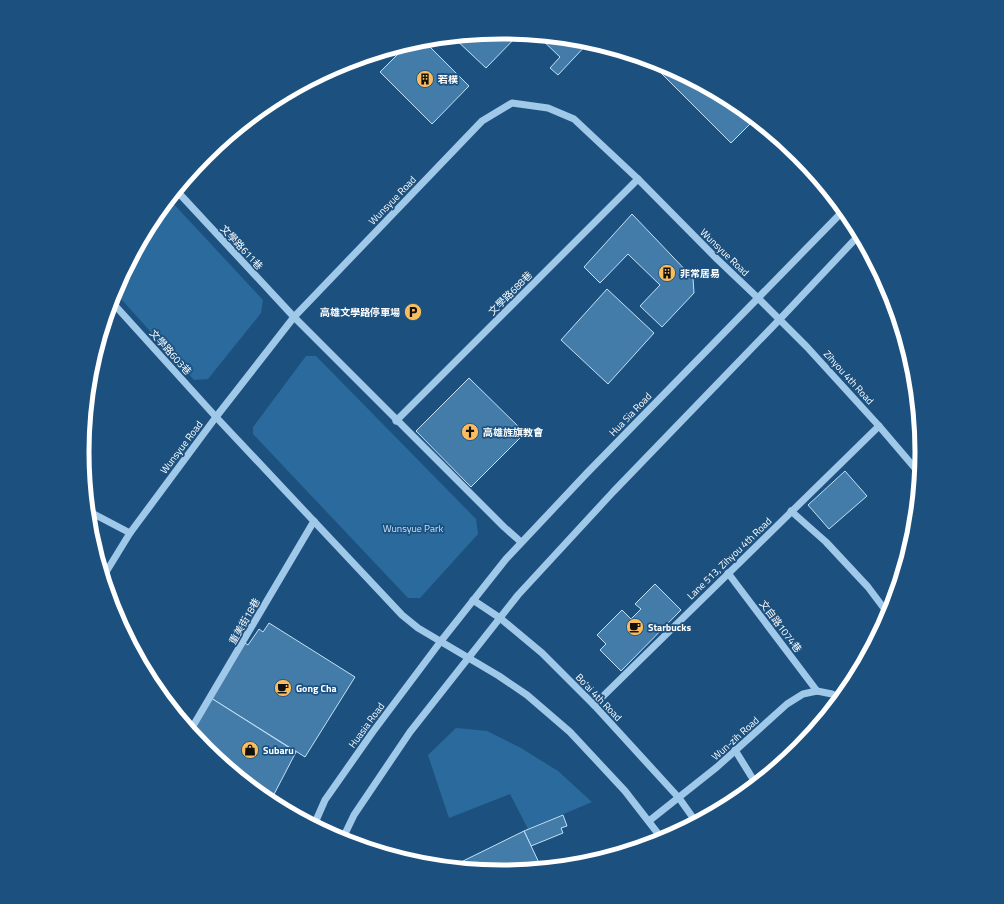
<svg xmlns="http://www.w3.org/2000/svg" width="1004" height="904" font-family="'Titillium Web','Noto Sans TC',sans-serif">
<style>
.green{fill:#2b6a9c}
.building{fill:#447ca9;stroke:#c3e0f7}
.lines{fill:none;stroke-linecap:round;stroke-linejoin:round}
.minor{stroke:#9fc8e9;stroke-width:7}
.labels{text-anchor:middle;stroke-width:3.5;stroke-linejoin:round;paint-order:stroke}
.poi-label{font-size:10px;font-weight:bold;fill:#fff;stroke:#1c517f;text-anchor:start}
.street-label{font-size:10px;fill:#fff;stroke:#1c517f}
.park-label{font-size:10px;fill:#c3e0f7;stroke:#1c517f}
.rim{fill:none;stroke:#fff;stroke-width:5}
</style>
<rect width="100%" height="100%" fill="#1c517f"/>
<g class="green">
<path d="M169 199 263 300 261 313 208 379 194 380 114 291 153 218Z"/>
<path d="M306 356H316L476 519 478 534 420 598H408L253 434V427Z"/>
<path d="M456 728 487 731 521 748 558 771 592 802 528 829 510 794 449 818 428 755Z"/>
</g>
<g class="building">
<path d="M502 32 519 34 486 68 453 37Z"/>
<path d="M538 36 584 40 589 42 558 75 550 68 560 57Z"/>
<path d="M423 40 469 86 432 124 380 72 408 44Z"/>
<path d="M650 60 663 64 725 97 751 123 731 143 649 61Z"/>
<path d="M632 214 693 278 694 293 662 327 640 306 660 285 628 254 600 283 584 267Z"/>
<path d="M607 289 654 333 608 384 561 340Z"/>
<path d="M469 378 525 433 471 487 416 431Z"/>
<path d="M845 471 867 496 829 529 808 505Z"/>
<path d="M655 584 681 610 621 671 600 650 606 644 597 635 622 610 631 619 641 609 635 604Z"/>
<path d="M269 623 355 677 305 757 211 698 245 643 248 645 259 629 263 632Z"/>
<path d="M211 698 296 752 270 802 205 749 191 732Z"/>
<path d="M563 815 567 826 561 828 563 833 531 846 524 831Z"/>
<path d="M524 831 541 867 538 868 502 872 464 868 461 862Z"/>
</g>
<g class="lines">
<g class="minor">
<path d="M176 190 294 317 504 527 521 542"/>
<path d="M111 301 216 417 402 615 418 628 499 676 527 695 570 732 625 791 663 840"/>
<path d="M396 421 638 179"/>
<path d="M88 511 130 533"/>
<path d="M791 511 826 542 868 587 889 615"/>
<path d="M728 573 817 691"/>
<path d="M103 577 130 533 216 417 294 317 482 121 512 103 548 108 574 119 638 179 717 259 758 298 807 347 879 426 920 474"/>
<path d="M473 600 500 618 542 653 594 705 679 798 696 822"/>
<path d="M594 705 879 426"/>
<path d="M190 731 314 521"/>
<path d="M735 750 756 784"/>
<path d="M649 821 717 767 787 704 803 694 817 691 832 694 840 699"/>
<path d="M314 825 325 800 372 733 441 641 506 559 587 473 844 210"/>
<path d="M342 840 354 815 410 732 518 595 613 492 780 319 860 234"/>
</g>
</g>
<defs>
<symbol id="building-disc" viewBox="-11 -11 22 22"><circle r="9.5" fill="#fabc5c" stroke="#1c517f"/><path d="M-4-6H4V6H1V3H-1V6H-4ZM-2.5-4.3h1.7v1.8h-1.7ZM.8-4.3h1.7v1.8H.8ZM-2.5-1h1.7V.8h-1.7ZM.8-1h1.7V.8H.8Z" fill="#111"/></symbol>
<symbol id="parking-disc" viewBox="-11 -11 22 22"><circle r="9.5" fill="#fabc5c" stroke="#1c517f"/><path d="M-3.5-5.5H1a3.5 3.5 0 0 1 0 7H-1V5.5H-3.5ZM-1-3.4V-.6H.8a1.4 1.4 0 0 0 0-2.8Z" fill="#111"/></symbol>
<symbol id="church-disc" viewBox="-11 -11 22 22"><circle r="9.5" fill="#fabc5c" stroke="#1c517f"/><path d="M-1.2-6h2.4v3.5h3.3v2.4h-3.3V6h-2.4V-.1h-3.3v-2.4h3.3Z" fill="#111"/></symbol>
<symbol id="cafe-disc" viewBox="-11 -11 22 22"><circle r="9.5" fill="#fabc5c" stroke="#1c517f"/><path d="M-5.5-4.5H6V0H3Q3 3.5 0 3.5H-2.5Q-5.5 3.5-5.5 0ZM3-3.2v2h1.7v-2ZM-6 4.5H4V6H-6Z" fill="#111"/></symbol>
<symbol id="shop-disc" viewBox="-11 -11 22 22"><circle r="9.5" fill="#fabc5c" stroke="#1c517f"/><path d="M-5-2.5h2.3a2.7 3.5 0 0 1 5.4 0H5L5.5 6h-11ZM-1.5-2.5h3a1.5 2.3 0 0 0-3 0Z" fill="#111"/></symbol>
</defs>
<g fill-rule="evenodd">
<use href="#building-disc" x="415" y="69" width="20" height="20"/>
<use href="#building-disc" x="657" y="263" width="20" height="20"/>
<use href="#parking-disc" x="403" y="302" width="20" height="20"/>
<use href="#church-disc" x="460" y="422" width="20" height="20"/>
<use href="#cafe-disc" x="625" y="617" width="20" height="20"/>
<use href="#cafe-disc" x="273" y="678" width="20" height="20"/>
<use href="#shop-disc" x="240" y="740" width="20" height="20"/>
</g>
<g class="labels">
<g class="poi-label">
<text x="438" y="83">若樸</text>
<text x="680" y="277">非常居易</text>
<text x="400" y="316" text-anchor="end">高雄文學路停車場</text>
<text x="483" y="436">高雄旌旗教會</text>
<text x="648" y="631">Starbucks</text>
<text x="296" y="692">Gong Cha</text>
<text x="263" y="754">Subaru</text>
</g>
<g class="street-label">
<text transform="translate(392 200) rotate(-46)" y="4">Wunsyue Road</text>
<text transform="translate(242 247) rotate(47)" y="4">文學路611巷</text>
<text transform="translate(725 252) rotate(44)" y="4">Wunsyue Road</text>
<text transform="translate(510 293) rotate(-45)" y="4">文學路688巷</text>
<text transform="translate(171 352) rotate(48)" y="4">文學路603巷</text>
<text transform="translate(849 377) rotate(48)" y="4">Zihyou 4th Road</text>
<text transform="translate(630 414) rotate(-46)" y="4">Hua Sia Road</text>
<text transform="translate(181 447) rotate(-53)" y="4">Wunsyue Road</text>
<text transform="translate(729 558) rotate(-44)" y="4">Lane 513, Zihyou 4th Road</text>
<text transform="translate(244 621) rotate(-60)" y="4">重美街18巷</text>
<text transform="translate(781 626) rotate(53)" y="4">文自路1074巷</text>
<text transform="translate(599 697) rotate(46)" y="4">Bo'ai 4th Road</text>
<text transform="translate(366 725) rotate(-54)" y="4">Huasia Road</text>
<text transform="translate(735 738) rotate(-42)" y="4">Wun-zih Road</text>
</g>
<g class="park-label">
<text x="413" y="532">Wunsyue Park</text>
</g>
</g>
<path d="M0 0H1004V904H0ZM89 452a413 413 0 1 1 826 0a413 413 0 1 1-826 0Z" fill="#1c517f" fill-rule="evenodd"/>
<path class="rim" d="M89 452a413 413 0 1 1 826 0a413 413 0 1 1-826 0Z"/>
</svg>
